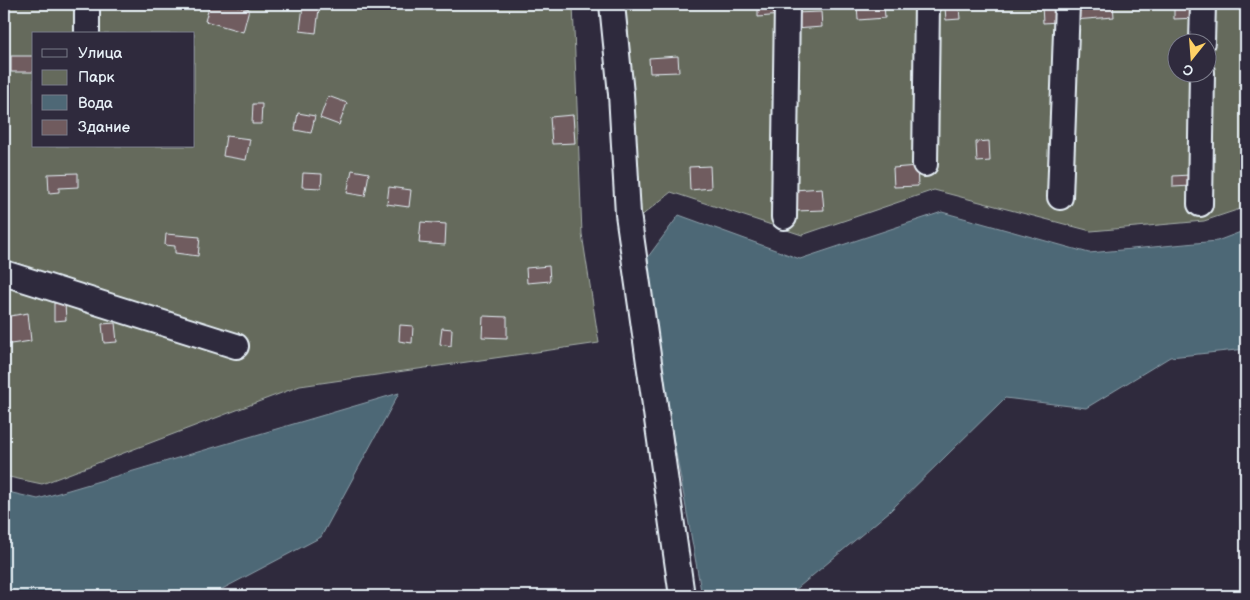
<svg xmlns="http://www.w3.org/2000/svg" width="1250" height="600" font-family="'Balsamiq Sans',sans-serif">
<style>
.green{fill:#656a5c;stroke:#a6aeaa;fill-rule:evenodd}
.water{fill:#4e6876;stroke:#8c9faa}
.building{fill:#705b5e;stroke:#e8f1f8}
.lines{fill:none;stroke-linecap:round;stroke-linejoin:round}
.minor-casing{stroke:#e8f1f8;stroke-width:28}
.minor{stroke:#2f2a3d;stroke-width:24}
</style>
<rect width="100%" height="100%" fill="#2f2a3d"/>
<filter id="ink" filterUnits="userSpaceOnUse"><feTurbulence type="fractalNoise" baseFrequency=".02" numOctaves="2"/><feDisplacementMap in="SourceGraphic" scale="10" xChannelSelector="R" yChannelSelector="G"/><feConvolveMatrix kernelMatrix="1 2 1 2 8 2 1 2 1" color-interpolation-filters="sRGB"/></filter>
<g filter="url(#ink)">
<g class="green">
<path d="M4 4H573L582 234 599 343 300 386 42 484 4 476ZM34 34H194V146H34Z"/>
<path d="M617 4H1246V207L1204 221 1091 231 934 190 802 235 671 192 629 226ZM1178 42H1208V72H1178Z"/>
</g>
<g class="water">
<path d="M942 212 1089 253 1217 241 1246 230V349L1170 357 1086 408 1005 398 890 511 788 596H702L642 265 679 215 800 259Z"/>
<path d="M399 393 321 537 209 596H4V491L38 499Z"/>
</g>
<g class="building">
<path d="M210 4H231L249 9 243 32 205 21Z"/>
<path d="M758 4H780L781 15 758 17Z"/>
<path d="M857 4H884L885 18 858 20Z"/>
<path d="M1057 4 1058 22 1043 23 1042 5Z"/>
<path d="M1073 4H1113L1114 17 1073 20Z"/>
<path d="M1174 4H1195L1196 18 1174 19Z"/>
<path d="M303 6 319 9 316 33 300 31Z"/>
<path d="M945 7H959L960 19 946 20Z"/>
<path d="M821 12 822 27 795 29 794 13Z"/>
<rect x="11" y="56" width="23" height="16"/>
<path d="M678 56 679 72 650 73 649 58Z"/>
<path d="M328 96 347 103 339 125 320 118Z"/>
<path d="M253 104H262L261 124H252Z"/>
<path d="M298 113 315 116 311 133 295 130Z"/>
<path d="M573 115 575 143 552 144 550 117Z"/>
<path d="M226 136 250 139 246 160 223 156Z"/>
<path d="M989 141 990 161 977 162 976 142Z"/>
<path d="M710 166 711 188 690 190 689 167Z"/>
<path d="M917 166 918 186 894 187 893 168Z"/>
<path d="M352 170 369 173 365 196 347 193Z"/>
<path d="M78 173V187L59 188V192L49 193 48 174Z"/>
<path d="M303 173 322 174 321 188 302 187Z"/>
<path d="M1190 175 1191 186 1173 187V176Z"/>
<path d="M389 187 411 190 409 207 387 204Z"/>
<path d="M822 188 824 210 795 211 794 190Z"/>
<path d="M421 222 446 224 445 245 419 243Z"/>
<path d="M166 234 200 237 198 256 175 253V246L165 245Z"/>
<path d="M549 266 550 281 527 283 526 268Z"/>
<path d="M54 303H65L66 320 54 321Z"/>
<path d="M28 313 31 341 4 345V317Z"/>
<path d="M483 316 507 317V338L482 337Z"/>
<path d="M115 323 117 342 104 343 102 324Z"/>
<path d="M400 325 413 326 412 343 399 341Z"/>
<path d="M442 328 452 329 451 346 440 344Z"/>
</g>
<g class="lines">
<defs>
<g id="minor">
<path d="M612 4 621 94 628 214 682 596"/>
<path d="M87 34V4"/>
<path d="M1202 42 1203 4"/>
<path d="M925 164 927 4"/>
<path d="M1060 197 1067 4"/>
<path d="M1200 204 1202 72"/>
<path d="M784 217 787 4"/>
<path d="M4 273 236 346"/>
</g>
</defs>
<use href="#minor" class="minor-casing"/>
<use href="#minor" class="minor"/>
</g>
</g>
<rect width="1250" height="600" fill="none" stroke="#2f2a3d" stroke-width="20"/>
<rect x="10" y="10" width="1230" height="580" fill="none" stroke="#e8f1f8" stroke-width="2" filter="url(#ink)"/>
<rect x="32" y="32" width="162" height="115" fill="#2f2a3d" stroke="#797a88"/>
<rect x="42" y="49" width="25" height="8" fill="#2f2a3d" stroke="#797a88"/>
<text x="78" y="58" font-size="15" fill="#e8f1f8">Улица</text>
<rect x="42" y="70" width="25" height="15" fill="#656a5c" stroke="#797a88"/>
<text x="78" y="82" font-size="15" fill="#e8f1f8">Парк</text>
<rect x="42" y="95" width="25" height="15" fill="#4e6876" stroke="#797a88"/>
<text x="78" y="108" font-size="15" fill="#e8f1f8">Вода</text>
<rect x="42" y="120" width="25" height="15" fill="#705b5e" stroke="#797a88"/>
<text x="78" y="132" font-size="15" fill="#e8f1f8">Здание</text>
<g transform="translate(1192 58) rotate(197)"><circle r="24" fill="#2f2a3d" stroke="#797a88"/>
<path d="M0-4L9 19L0 12L-9 19Z" fill="#ffd166"/>
<text y="-8" font-size="14" font-weight="bold" text-anchor="middle" fill="#e8f1f8">С</text>
</g>
</svg>
